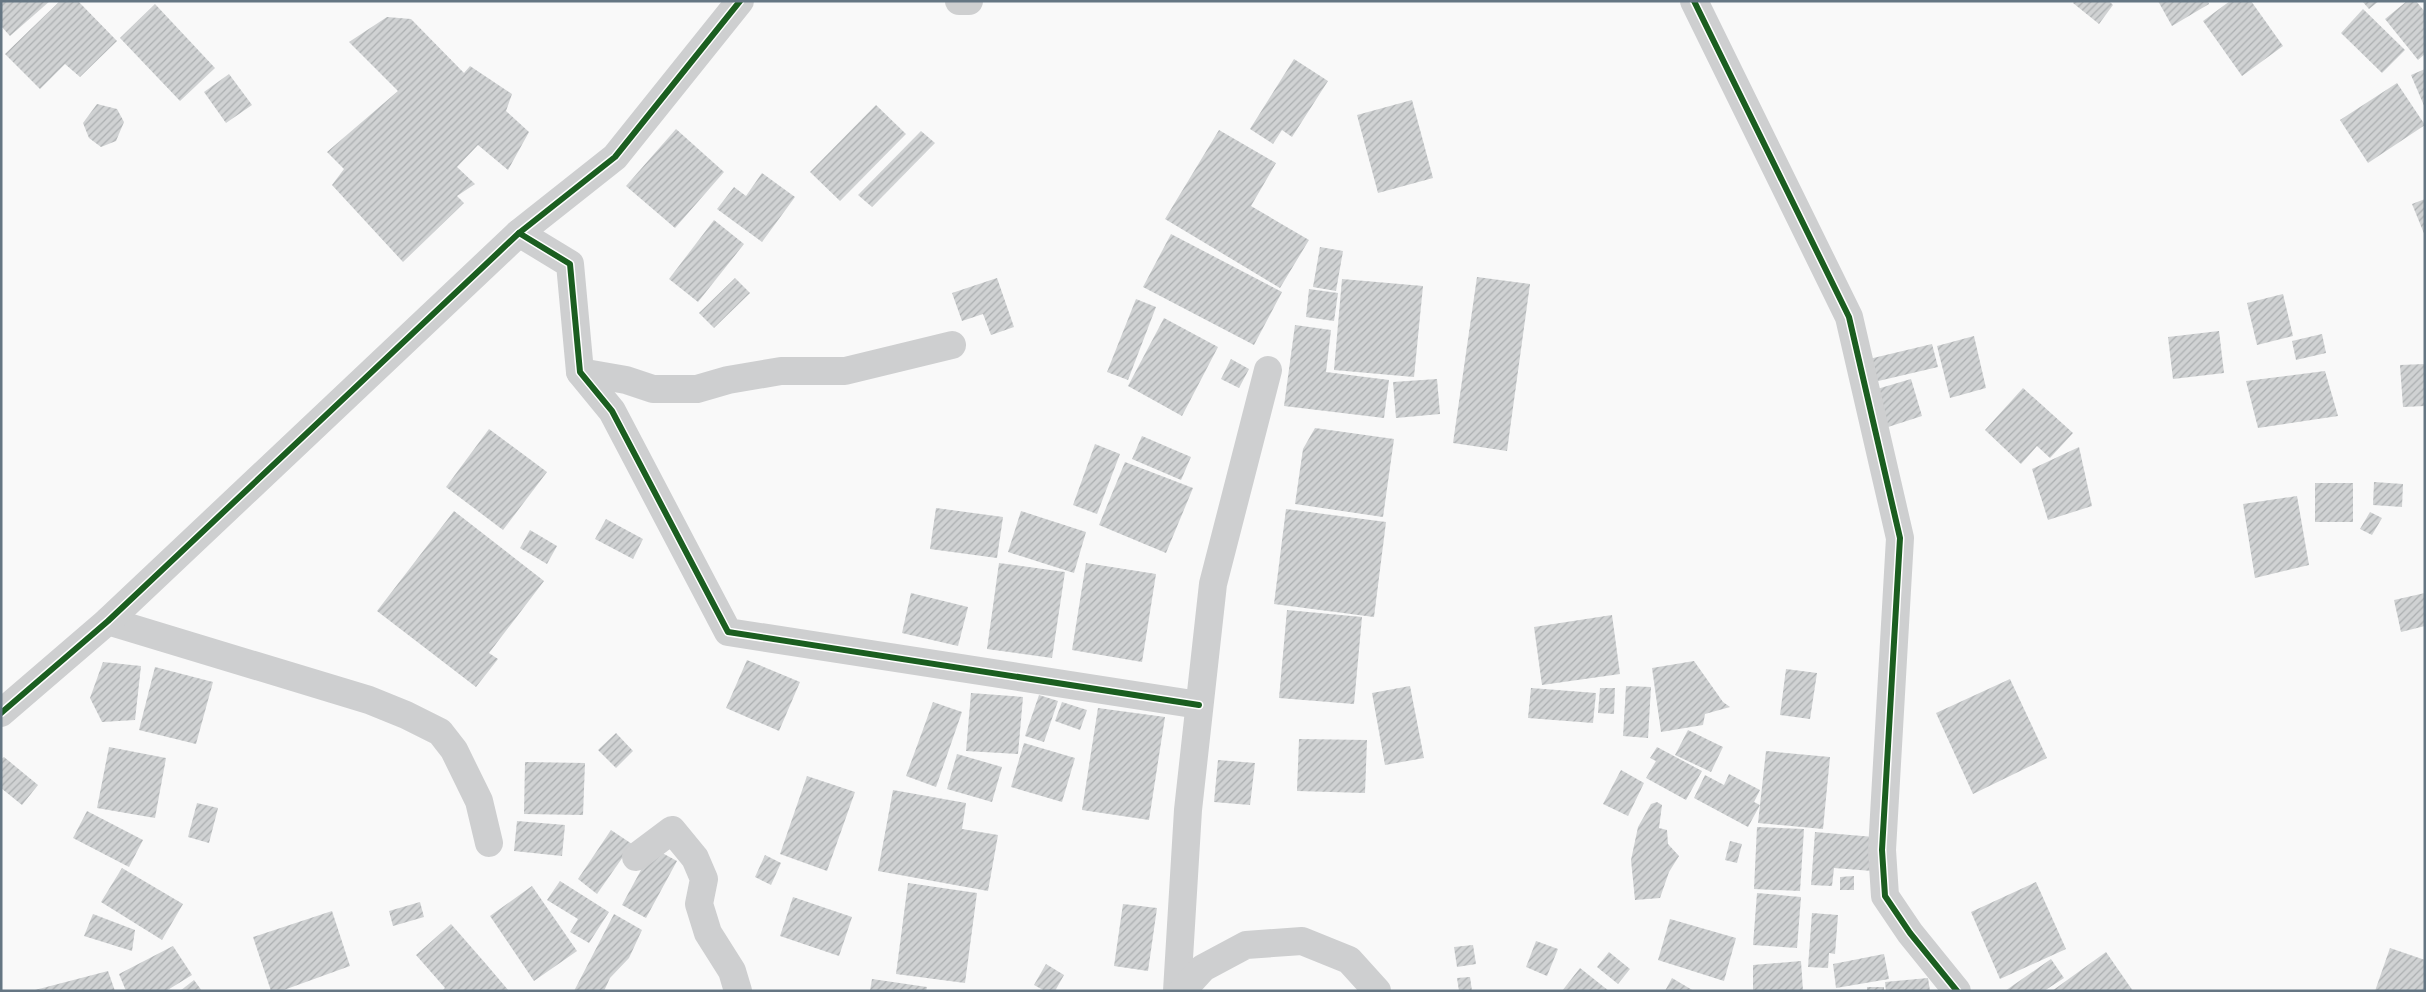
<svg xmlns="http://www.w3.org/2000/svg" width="2426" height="992" font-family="Barlow,sans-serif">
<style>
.building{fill:url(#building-hatch)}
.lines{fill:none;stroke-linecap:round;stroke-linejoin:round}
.minor{stroke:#cecfd0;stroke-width:28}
.cycleway-casing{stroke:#fff;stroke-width:9}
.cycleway{stroke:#1b5e20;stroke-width:6}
</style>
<defs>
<pattern id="building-hatch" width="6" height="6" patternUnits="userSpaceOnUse" patternTransform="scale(1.25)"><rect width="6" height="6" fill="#d0d2d3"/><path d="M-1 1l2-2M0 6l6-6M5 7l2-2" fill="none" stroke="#acafb1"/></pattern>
</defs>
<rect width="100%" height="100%" fill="#f9f9f9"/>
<g class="building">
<path d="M1 1H50L10 36 1 26Z"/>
<path d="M60 1H78L117 41 80 77 65 64 40 89 5 54Z"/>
<path d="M2074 1H2109L2113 5 2099 24 2073 3Z"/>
<path d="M2158 1H2208L2209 4 2172 26Z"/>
<path d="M2230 1H2251L2283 46 2242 76 2203 21Z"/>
<path d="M2362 1H2379L2369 9Z"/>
<path d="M2407 1H2416L2425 12V54L2418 60 2385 19Z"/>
<path d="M155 4 215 68 180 101 120 38Z"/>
<path d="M2363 9 2405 50 2382 73 2341 33Z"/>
<path d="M387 17 411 19 464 73 470 66 512 94 506 111 529 132 508 170 478 145 457 167 475 184 457 196 464 203 403 262 332 185 344 169 327 152 398 91 349 42Z"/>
<path d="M1294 59 1328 81 1292 137 1282 130 1273 144 1250 129Z"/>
<path d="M2425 69V108L2411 75Z"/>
<path d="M229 74 252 105 226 123 204 92Z"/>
<path d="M2397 83 2425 125 2368 163 2340 120Z"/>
<path d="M1412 100 1433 178 1378 193 1357 115Z"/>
<path d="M97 104 117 109 124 122 116 141 101 147 89 138 83 123Z"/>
<path d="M876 105 906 134 840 201 810 172Z"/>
<path d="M676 129 724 172 675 228 626 186Z"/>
<path d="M1219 130 1276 163 1251 206 1309 240 1280 288 1165 219Z"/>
<path d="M921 131 935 143 872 207 858 195Z"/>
<path d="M762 173 795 197 762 242 717 209 734 187 746 196Z"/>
<path d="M2425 199V236L2412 204Z"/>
<path d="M714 220 744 244 698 302 669 279Z"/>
<path d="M1171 234 1282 292 1254 345 1143 287Z"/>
<path d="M1320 247 1343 251 1336 291 1313 287Z"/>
<path d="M1477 277 1530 284 1507 451 1453 443Z"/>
<path d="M735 278 750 293 714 328 699 313Z"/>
<path d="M997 278 1014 327 991 335 983 314 962 321 952 293Z"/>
<path d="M1342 279 1423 286 1414 377 1334 370Z"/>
<path d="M1309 289 1338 293 1334 321 1306 317Z"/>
<path d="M2283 294 2293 336 2257 345 2247 303Z"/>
<path d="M1136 299 1156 307 1128 380 1107 372Z"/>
<path d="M1164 318 1218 347 1182 416 1128 386Z"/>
<path d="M1295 325 1331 330 1326 372 1389 380 1384 418 1284 406Z"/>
<path d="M2219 331 2224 373 2173 379 2168 337Z"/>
<path d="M2322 334 2326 353 2296 360 2292 341Z"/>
<path d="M1974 336 1986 388 1950 398 1937 346Z"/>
<path d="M1932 344 1938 367 1874 382 1869 359Z"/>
<path d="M1231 359 1249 369 1239 388 1221 379Z"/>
<path d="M2425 364V406L2403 407 2400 365Z"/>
<path d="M2325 371 2338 416 2258 428 2246 381Z"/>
<path d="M1437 379 1440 414 1396 418 1393 382Z"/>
<path d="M1911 379 1922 416 1888 427 1877 389Z"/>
<path d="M2023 388 2073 433 2050 458 2037 446 2021 464 1985 430Z"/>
<path d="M1315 428 1394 439 1383 517 1295 504 1303 449Z"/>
<path d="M489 429 547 472 503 530 446 487Z"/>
<path d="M1142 436 1191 457 1181 480 1132 459Z"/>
<path d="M1095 444 1120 454 1097 514 1073 505Z"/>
<path d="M2079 447 2092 506 2048 520 2032 469Z"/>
<path d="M1125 462 1193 488 1166 553 1099 525Z"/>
<path d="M2374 482 2403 484 2402 507 2373 505Z"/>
<rect x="2315" y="483" width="38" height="39"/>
<path d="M2297 496 2309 565 2255 578 2243 504Z"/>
<path d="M936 508 1003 517 997 558 930 549Z"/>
<path d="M1286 509 1386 522 1374 617 1274 604Z"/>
<path d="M454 511 544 581 489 653 498 659 476 687 377 611Z"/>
<path d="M1021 511 1086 532 1074 573 1008 552Z"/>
<path d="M2370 512 2382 518 2372 535 2360 529Z"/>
<path d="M606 519 643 539 633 559 595 539Z"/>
<path d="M530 530 557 546 547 564 520 548Z"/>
<path d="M999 563 1065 572 1052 658 987 649Z"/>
<path d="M1086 563 1156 574 1142 662 1072 650Z"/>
<path d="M911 593 968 607 958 646 902 633Z"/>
<path d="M2425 593V626L2401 632 2394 600Z"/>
<path d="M1287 610 1362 617 1354 704 1279 698Z"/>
<path d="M1612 615 1620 674 1542 685 1534 627Z"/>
<path d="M747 660 800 682 779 731 726 708Z"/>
<path d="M1694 661 1723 702 1730 707 1705 714 1703 725 1661 732 1652 668Z"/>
<path d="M103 662 141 666 135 720 102 722 90 698Z"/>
<path d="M155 667 213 682 196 744 139 730Z"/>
<path d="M1786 669 1817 673 1810 719 1780 715Z"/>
<path d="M2010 679 2047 758 1973 794 1936 713Z"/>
<path d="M1410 686 1424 758 1385 765 1372 693Z"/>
<path d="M1626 686 1651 687 1648 738 1623 736Z"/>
<path d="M1531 688 1596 693 1593 723 1528 718Z"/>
<path d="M1600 688H1615L1614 714 1598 713Z"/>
<path d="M971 693 1023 697 1018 754 966 751Z"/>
<path d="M1039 695 1058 701 1044 742 1025 736Z"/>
<path d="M933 702 962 712 936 787 906 776Z"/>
<path d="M1062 702 1087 710 1080 730 1055 721Z"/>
<path d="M1098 708 1165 717 1149 820 1082 810Z"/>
<path d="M1688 730 1723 747 1711 772 1675 755Z"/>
<path d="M616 733 633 751 616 768 598 750Z"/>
<path d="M1299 739 1367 740 1365 793 1297 791Z"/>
<path d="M1024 743 1075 758 1062 802 1011 787Z"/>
<path d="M109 747 166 758 155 818 97 808Z"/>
<path d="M1657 747 1702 771 1686 800 1646 778 1656 761 1650 758Z"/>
<path d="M1766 751 1830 757 1823 829 1758 823Z"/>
<path d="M957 754 1002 767 992 802 947 789Z"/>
<path d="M4 757 38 785 22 805 1 788V759Z"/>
<path d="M1218 760 1255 763 1250 805 1214 802Z"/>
<path d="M525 762 585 763 583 815 524 814Z"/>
<path d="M1621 770 1644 783 1628 816 1603 804Z"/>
<path d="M1729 774 1760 790 1754 802 1760 805 1748 827 1694 798 1705 775 1724 785Z"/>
<path d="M807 776 855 792 827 871 780 854Z"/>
<path d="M893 790 966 803 962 829 998 835 988 891 878 871Z"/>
<path d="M1657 802 1662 805 1659 828 1667 830 1668 844 1679 856 1669 872 1660 898 1635 900 1631 860 1638 827 1651 804Z"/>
<path d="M197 803 218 808 209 843 188 837Z"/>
<path d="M87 811 143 840 129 867 73 838Z"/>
<path d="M517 821 565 825 562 856 514 851Z"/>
<path d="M1757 827 1804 829 1800 891 1754 889Z"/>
<path d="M611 830 632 844 597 894 578 879Z"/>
<path d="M1815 832 1874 837 1872 871 1834 868 1832 886 1811 885Z"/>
<path d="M1730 841 1742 844 1737 863 1725 860Z"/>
<path d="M653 848 677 861 646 918 622 905Z"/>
<path d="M765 855 781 863 771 885 755 877Z"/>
<path d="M122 868 183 904 162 940 101 902Z"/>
<path d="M1854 876V890H1840V877Z"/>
<path d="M560 881 609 912 589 943 570 932 578 919 547 900Z"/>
<path d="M2036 882 2066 949 2000 979 1971 912Z"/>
<path d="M908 883 977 893 965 983 896 974Z"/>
<path d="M532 886 577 951 534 981 490 916Z"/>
<path d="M1757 893 1801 897 1797 948 1753 945Z"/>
<path d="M793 897 852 917 839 956 780 936Z"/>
<path d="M420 902 424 917 393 926 389 911Z"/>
<path d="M1123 904 1157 908 1148 971 1114 966Z"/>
<path d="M332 911 350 966 281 991H271L253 937Z"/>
<path d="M1812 913 1838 915 1835 954 1829 953 1828 968 1808 967Z"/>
<path d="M93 914 135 930 132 951 84 936Z"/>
<path d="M614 914 642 930 629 958 610 978 604 991H574Z"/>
<path d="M1670 919 1736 938 1724 981 1658 960Z"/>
<path d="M451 924 486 964 509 991H442L445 988 416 955Z"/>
<path d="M1536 941 1558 949 1547 976 1526 967Z"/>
<path d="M1473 945 1476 964 1457 967 1454 947Z"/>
<path d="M173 946 192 975 166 991H126L119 974Z"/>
<path d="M2390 948 2425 960V991H2375Z"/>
<path d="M1609 952 1630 969 1618 984 1597 967Z"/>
<path d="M2106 952 2133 991H2052Z"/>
<path d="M1884 954 1889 979 1836 988 1833 964Z"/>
<path d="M2051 959 2064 978 2044 991H2005Z"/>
<path d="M1801 961 1803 991H1753V965Z"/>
<path d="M1046 964 1064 975 1055 991H1045L1034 985Z"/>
<path d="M1580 968 1609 991H1562Z"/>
<path d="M108 971 115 991H35V990Z"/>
<path d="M1470 977 1472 991H1459L1457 978Z"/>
<path d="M1672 978 1694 991H1665Z"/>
<path d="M1928 978 1930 991H1886L1885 982Z"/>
<path d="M872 979 927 987 926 991H870Z"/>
<path d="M194 980 202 991H180Z"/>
<rect x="1867" y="987" width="17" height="4"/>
</g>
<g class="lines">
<g class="minor">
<path d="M959 1H969"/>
<path d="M1694 1 1849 317 1900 538 1882 850 1885 896 1910 933 1957 991"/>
<path d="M519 233 570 264 580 372 612 411 728 632 1199 705"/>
<path d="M580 372 626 380 653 389H697L728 380 781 371H845L952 345"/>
<path d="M108 621 369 700 406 715 440 732 454 750 479 801 489 843"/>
<path d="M1 713 108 621 519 233 615 157 740 1"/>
<path d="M636 857 672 830 695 858 704 879 699 904 708 933 732 971 738 991"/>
<path d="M1177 991 1188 810 1213 584 1268 370"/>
<path d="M1182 991 1203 968 1246 945 1302 941 1349 960 1377 991"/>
</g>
<defs>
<g id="cycleway">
<path d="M1694 1 1849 317 1900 538 1882 850 1885 896 1910 933 1957 991"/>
<path d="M519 233 570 264 580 372 612 411 728 632 1199 705"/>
<path d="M1 713 108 621 519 233 615 157 740 1"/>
</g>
</defs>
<use href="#cycleway" class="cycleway-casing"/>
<use href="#cycleway" class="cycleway"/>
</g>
<rect width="2426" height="992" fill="none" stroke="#657683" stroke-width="5"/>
</svg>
